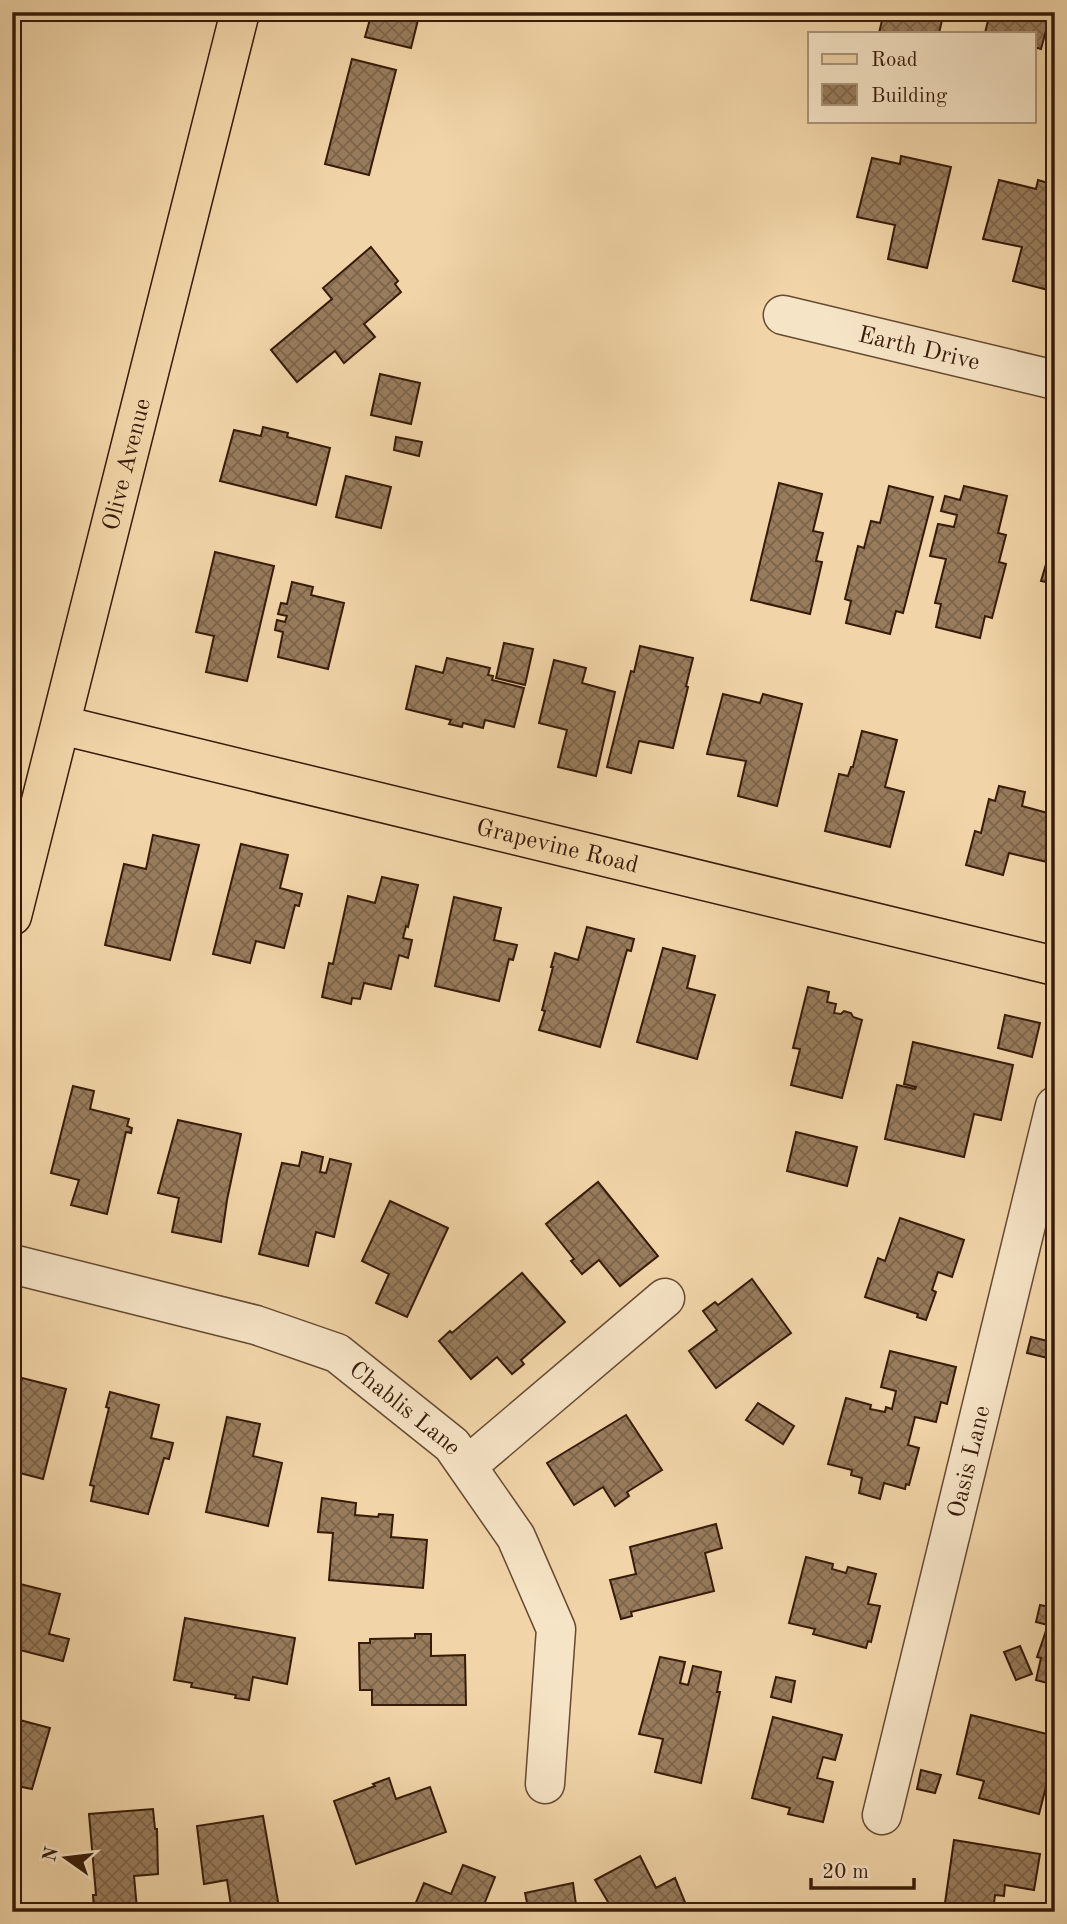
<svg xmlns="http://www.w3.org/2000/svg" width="1067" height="1924" font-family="'Old Standard TT',serif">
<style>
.building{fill:url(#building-cross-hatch);stroke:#371b09;stroke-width:2}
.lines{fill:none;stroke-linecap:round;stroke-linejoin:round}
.minor-casing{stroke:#664a31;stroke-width:41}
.major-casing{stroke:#371b09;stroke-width:41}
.minor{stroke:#f6e4c6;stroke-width:38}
.major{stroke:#f1d5a8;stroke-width:38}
.labels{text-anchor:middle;stroke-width:7;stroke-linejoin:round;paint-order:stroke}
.street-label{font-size:24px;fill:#371b09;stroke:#f6e4c6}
</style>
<defs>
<pattern id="building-cross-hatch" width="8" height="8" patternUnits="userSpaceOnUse" patternTransform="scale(1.75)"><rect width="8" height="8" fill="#987c5c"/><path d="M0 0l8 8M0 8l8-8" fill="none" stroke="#7d654a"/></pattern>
</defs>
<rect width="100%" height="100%" fill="#f1d5a8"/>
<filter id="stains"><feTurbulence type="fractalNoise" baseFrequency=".00286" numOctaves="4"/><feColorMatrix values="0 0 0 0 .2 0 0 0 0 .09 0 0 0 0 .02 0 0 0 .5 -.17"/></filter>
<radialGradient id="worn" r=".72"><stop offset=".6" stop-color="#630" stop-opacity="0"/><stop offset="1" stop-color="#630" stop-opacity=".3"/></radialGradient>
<g class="building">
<path d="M372 12H420L411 48 365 37Z"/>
<path d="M884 12H944L939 33H879Z"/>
<path d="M990 12H1051L1041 49 1034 47V33H985Z"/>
<path d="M352 59 396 70 369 175 325 164Z"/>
<path d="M901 156 951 167 927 268 888 259 895 225 857 217 872 158 900 164Z"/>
<path d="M999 180 1036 189 1038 180 1055 185V279L1052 291 1013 281 1022 247 983 239Z"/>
<path d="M371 247 398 281 395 284 401 292 364 324 375 337 344 363 335 351 297 382 271 350 332 299 323 288Z"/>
<path d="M380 374 420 383 411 424 371 415Z"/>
<path d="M263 427 288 433 287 437 330 448 316 505 220 481 234 430 261 436Z"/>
<path d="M396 437 422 442 419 456 394 450Z"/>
<path d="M346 476 391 487 381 528 336 517Z"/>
<path d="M779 483 822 494 813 531 823 533 816 561 822 562 810 614 751 600Z"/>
<path d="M889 486 933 497 903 613 896 611 890 634 846 623 851 601 845 599 858 546 864 548 871 521 880 523Z"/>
<path d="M964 486 1007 496 998 533 1006 535 999 562 1006 564 992 618 985 616 980 638 936 627 941 604 935 603 946 559 930 556 938 524 954 527 957 515 941 511 945 496 960 500Z"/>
<path d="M1055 534V584L1041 581Z"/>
<path d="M215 552 274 566 247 681 206 672 214 636 196 632Z"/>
<path d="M292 582 313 587 311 595 344 603 328 669 278 657 283 632 275 630 277 620 285 622 287 616 278 614 281 603 287 604Z"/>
<path d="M504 643 533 649 525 685 496 678Z"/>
<path d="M640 646 693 658 686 686 688 687 673 748 639 741 631 773 607 767 631 671 634 672Z"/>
<path d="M447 658 490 668 488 675 493 676 492 680 524 688 514 727 485 720 483 728 463 723 462 727 449 724 451 720 406 709 416 666 443 673Z"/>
<path d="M554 660 586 668 582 683 615 692 596 776 558 767 567 730 539 723Z"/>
<path d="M723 694 760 703 763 694 802 704 777 806 738 796 746 761 707 754Z"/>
<path d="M862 731 897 740 885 787 904 792 890 847 825 831 839 774 848 776 851 767H853Z"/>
<path d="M999 786 1025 792 1022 806 1055 815V833L1047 862 1009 853 1003 875 966 865 975 831 981 833 989 799 995 801Z"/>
<path d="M153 835 199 845 170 960 105 945 124 864 146 869Z"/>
<path d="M241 844 288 855 280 888 302 894 299 906 295 905 284 948 256 941 250 963 213 954Z"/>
<path d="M382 877 418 885 408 927 406 926 403 938 412 940 408 958 399 955 391 989 364 983 360 999 352 998 351 1004 322 997 329 963 333 964 348 896 375 903Z"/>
<path d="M454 897 501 908 494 940 517 945 513 960 509 959 499 1001 435 986Z"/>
<path d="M587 927 634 939 631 951 627 950 600 1047 539 1030 545 1011 542 1010 553 967H551L555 953 578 960Z"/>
<path d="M663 948 695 956 687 988 715 995 697 1059 637 1042Z"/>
<path d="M808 987 829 992 827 1002 836 1004 834 1013 841 1014 844 1011 851 1013 853 1017 862 1020 842 1098 791 1085 800 1049 793 1048Z"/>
<path d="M1005 1015 1040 1023 1032 1057 998 1048Z"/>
<path d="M913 1042 1013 1065 1001 1120 974 1114 964 1157 885 1139 897 1085 915 1089 916 1087 904 1084Z"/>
<path d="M73 1086 94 1091 90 1109 129 1119 127 1126 132 1128 131 1133 126 1132 107 1214 71 1205 79 1180 51 1173Z"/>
<path d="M178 1120 241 1134 227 1200 221 1242 172 1232 179 1198 158 1193Z"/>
<path d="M796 1132 857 1147 847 1186 787 1171Z"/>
<path d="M302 1152 323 1157 320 1172 326 1173 330 1159 351 1164 334 1237 316 1232 308 1266 259 1254 282 1163 299 1166Z"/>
<path d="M598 1182 658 1256 620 1286 599 1260 582 1274 571 1261 574 1259 546 1224Z"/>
<path d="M390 1201 448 1228 407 1317 376 1303 389 1274 362 1261Z"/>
<path d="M900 1218 964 1240 952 1277 938 1272 932 1290 936 1292 926 1320 917 1317 918 1314 865 1297 878 1258 885 1261Z"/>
<path d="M522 1273 565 1322 521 1360 524 1364 512 1374 497 1357 471 1379 439 1341 450 1331 452 1333Z"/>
<path d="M752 1279 791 1333 716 1388 689 1351 717 1330 703 1311 715 1302 718 1305Z"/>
<path d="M1031 1337 1052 1342 1048 1358 1027 1353Z"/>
<path d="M890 1351 956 1367 947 1404 941 1402 936 1422 915 1417 908 1445 919 1448 909 1485 906 1484 905 1489 884 1483 880 1499 859 1493 862 1478 851 1475 852 1470 828 1464 846 1398 871 1405 870 1409 885 1412 886 1407 892 1409 896 1391 881 1387Z"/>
<path d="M22 1378 66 1389 43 1479 12 1471V1412Z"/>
<path d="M110 1392 159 1405 151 1438 173 1443 169 1459 164 1458 148 1514 91 1501 94 1486 90 1485 109 1408 106 1407Z"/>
<path d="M758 1403 794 1426 783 1444 746 1420Z"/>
<path d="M626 1415 662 1470 627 1492 629 1496 615 1506 603 1487 574 1505 547 1463Z"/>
<path d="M227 1417 260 1424 253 1456 282 1463 268 1526 206 1512Z"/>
<path d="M322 1498 356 1503 355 1515 378 1517 379 1514 393 1515 391 1537 427 1540 423 1588 329 1580 333 1533 318 1532Z"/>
<path d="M716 1524 722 1548 705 1553 714 1591 631 1612 632 1616 621 1619 610 1580 636 1574 630 1547Z"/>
<path d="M806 1557 833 1564 832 1569 846 1573 848 1567 876 1574 868 1604 880 1606 871 1642 868 1641 866 1648 813 1634 815 1629 789 1623Z"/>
<path d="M12 1582 60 1594 49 1634 69 1639 63 1661 12 1648Z"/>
<path d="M1040 1605 1055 1608V1685L1036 1680 1041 1658 1037 1657 1048 1625 1036 1622Z"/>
<path d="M185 1618 295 1638 287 1684 253 1677 249 1700 235 1698 236 1695 191 1687 192 1683 174 1680Z"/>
<path d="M415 1634H431V1656L465 1655 466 1705H372V1690H360L359 1643H370V1639L415 1638Z"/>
<path d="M1020 1646 1032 1674 1016 1680 1004 1652Z"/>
<path d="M660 1657 685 1662 680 1683 688 1685 693 1666 721 1672 717 1692H720L701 1783 655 1772 663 1739 639 1734Z"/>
<path d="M776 1677 795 1681 791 1702 771 1697Z"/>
<path d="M971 1715 1055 1736V1776L1049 1775 1039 1814 979 1798 984 1781 957 1774Z"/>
<path d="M773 1717 842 1735 835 1760 823 1757 817 1778 833 1782 823 1822 788 1814 790 1808 752 1798Z"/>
<path d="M12 1718 50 1728 32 1789 12 1785Z"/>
<path d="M921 1770 941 1775 935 1793 917 1789Z"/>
<path d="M389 1778 396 1799 430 1787 446 1832 356 1864 334 1801 375 1786 373 1784Z"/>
<path d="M153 1809 155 1829H157L158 1874 134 1876 137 1909 118 1912 94 1911 93 1895H96L89 1814Z"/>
<path d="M263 1816 279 1907 232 1912 227 1880 204 1884 197 1826Z"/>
<path d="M954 1840 1040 1854 1034 1890 1005 1885 1004 1896 995 1895 993 1911 945 1903Z"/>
<path d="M640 1856 656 1888 675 1878 689 1912H614L595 1880Z"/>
<path d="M463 1865 495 1877 481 1912H412L424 1883 451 1894Z"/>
<path d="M573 1883 577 1912H529L525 1893Z"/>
</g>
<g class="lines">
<defs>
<g id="minor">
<path id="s1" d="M783 315 1055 380"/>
<path id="s2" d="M12 1264 256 1325 337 1353 452 1445 516 1537 556 1629 545 1784"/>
<path d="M467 1466 665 1298"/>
<path id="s3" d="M882 1815 1055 1106"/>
</g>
<g id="major">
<path id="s4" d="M61 725 1055 966"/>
<path id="s5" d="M12 916 240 12"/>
</g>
</defs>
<use href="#minor" class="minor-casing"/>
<use href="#major" class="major-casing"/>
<use href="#minor" class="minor"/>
<use href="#major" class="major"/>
</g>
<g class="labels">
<g class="street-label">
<text dy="8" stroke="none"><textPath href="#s1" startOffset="140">Earth Drive</textPath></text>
<text dy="8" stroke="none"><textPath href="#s5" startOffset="466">Olive Avenue</textPath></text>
<text dy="8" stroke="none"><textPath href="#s4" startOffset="511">Grapevine Road</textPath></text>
<text dy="8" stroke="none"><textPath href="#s2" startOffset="425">Chablis Lane</textPath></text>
<text dy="8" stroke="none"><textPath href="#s3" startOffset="364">Oasis Lane</textPath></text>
</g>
</g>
<rect width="1067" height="1924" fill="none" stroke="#f1d5a8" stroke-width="42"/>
<rect x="14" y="14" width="1039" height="1896" fill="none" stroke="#371b09" stroke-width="3.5"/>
<rect x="21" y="21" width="1025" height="1882" fill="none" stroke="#371b09" stroke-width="2"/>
<rect x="808" y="32" width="228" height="91" fill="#f6e4c6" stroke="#aa947a" stroke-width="2"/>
<rect x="822" y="54" width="35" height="10" fill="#f1d5a8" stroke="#aa947a" stroke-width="2"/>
<text x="871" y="66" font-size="21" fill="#371b09">Road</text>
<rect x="822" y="84" width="35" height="21" fill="url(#building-cross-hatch)" stroke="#aa947a" stroke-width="2"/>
<text x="871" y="102" font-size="21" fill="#371b09">Building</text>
<g transform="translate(66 1858) rotate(284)" stroke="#f6e4c6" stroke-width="5" paint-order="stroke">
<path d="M0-5L12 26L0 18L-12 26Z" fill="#371b09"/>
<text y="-10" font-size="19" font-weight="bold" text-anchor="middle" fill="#371b09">N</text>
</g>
<path d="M811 1878v10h103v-10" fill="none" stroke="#371b09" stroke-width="3.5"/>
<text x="822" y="1878" font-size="21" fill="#371b09" stroke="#f6e4c6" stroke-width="5" paint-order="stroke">20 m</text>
<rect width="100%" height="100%" filter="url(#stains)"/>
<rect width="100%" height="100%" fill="url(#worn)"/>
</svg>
